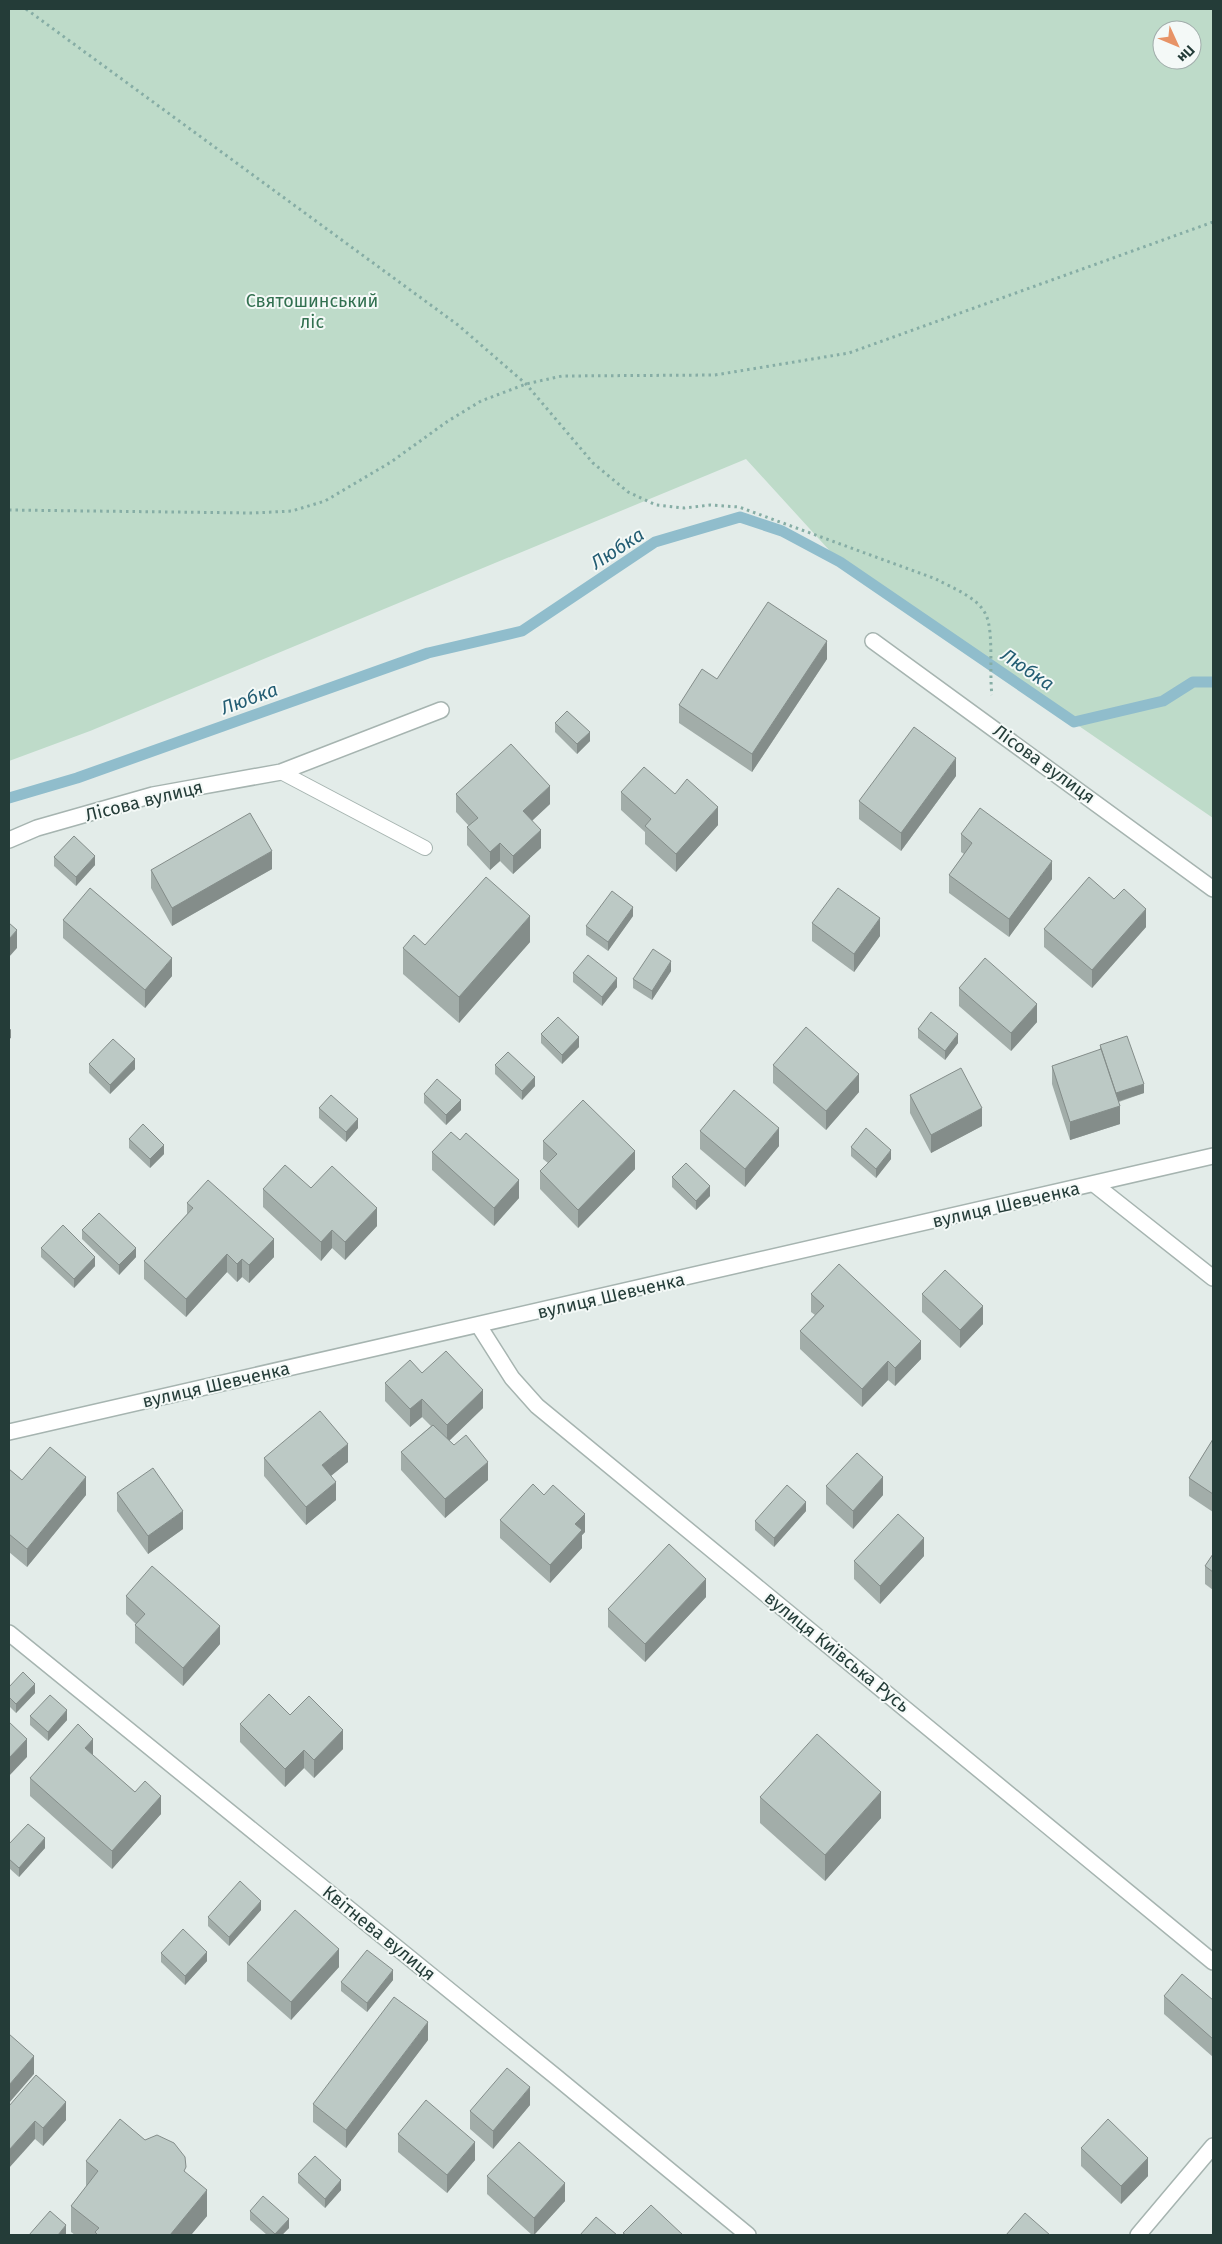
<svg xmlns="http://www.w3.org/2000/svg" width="1222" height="2244" font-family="'Fira Sans',sans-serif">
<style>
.green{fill:#bedbc9;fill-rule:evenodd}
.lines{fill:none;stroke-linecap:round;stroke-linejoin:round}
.stream{stroke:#90bdcc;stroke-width:11}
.service-casing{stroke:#a6b4b0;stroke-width:16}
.minor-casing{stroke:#a6b4b0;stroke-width:18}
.tertiary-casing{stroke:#a6b4b0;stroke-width:18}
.path{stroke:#86ada5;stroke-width:3;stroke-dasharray:2.5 4;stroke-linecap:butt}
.service{stroke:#fff;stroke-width:14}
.minor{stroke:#fff;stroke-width:15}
.tertiary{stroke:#fff;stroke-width:15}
.wall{fill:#a2ada9}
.shaded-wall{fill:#848d8a}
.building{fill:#bcc9c5;stroke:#848d8a}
.labels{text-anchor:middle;stroke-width:4;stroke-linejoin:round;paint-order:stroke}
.park-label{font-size:18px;fill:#327050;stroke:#f4f9f7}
.street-label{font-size:18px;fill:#243c38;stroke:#f4f9f7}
.water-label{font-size:19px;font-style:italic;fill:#235d73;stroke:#f4f9f7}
</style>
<rect width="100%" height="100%" fill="#e3ece9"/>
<path class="green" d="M9 9H1213V818L840 562 746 459 90 731 9 761ZM1162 30H1192V60H1162Z"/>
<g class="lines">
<path class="stream" d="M9 798 77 778 428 653 522 631 655 542 740 517 782 531 840 562 1074 722 1163 701 1193 682H1213"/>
<defs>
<path id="service" d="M281 772 425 848"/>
<g id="minor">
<path d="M873 641 1213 889"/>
<path d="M9 840 37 828 153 795 281 772 441 710"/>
<path d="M1094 1184 1213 1278"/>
<path d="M479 1326 512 1378 537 1406 1213 1962"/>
<path d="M9 1432 1213 1156"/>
<path d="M9 1633 555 2076 748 2235"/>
</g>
<path id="tertiary" d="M1138 2235 1213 2146"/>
</defs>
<use href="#service" class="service-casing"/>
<use href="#minor" class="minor-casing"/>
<use href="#tertiary" class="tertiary-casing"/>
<g class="path">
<path d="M26 9 458 325 526 384 593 463 628 492 656 505 684 508 710 505 739 507 936 579C952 588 978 597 986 615 994 632 989 674 992 695"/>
<path d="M9 510 253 513 292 511 325 501 391 462 448 421 481 401 526 384 562 376 715 375 849 353 1213 222"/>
</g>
<use href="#service" class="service"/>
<use href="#minor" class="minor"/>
<use href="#tertiary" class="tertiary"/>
</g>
<g class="wall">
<path d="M827 659 752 772 679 723V705L717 679Z"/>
<path d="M555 723 590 741 577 754 555 732Z"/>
<path d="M956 776 901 851 859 819V801Z"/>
<path d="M621 792 675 794 718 825 676 872 645 844V832L621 810Z"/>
<path d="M456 794 550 804 532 821 541 848 513 874 500 861 490 870 467 845V827L469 826 456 812Z"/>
<path d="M961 834 1052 879 1009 937 949 893V875L964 854 961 852Z"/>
<path d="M54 857 95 865 76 886 54 866Z"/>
<path d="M272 869 172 926 151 888V870Z"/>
<path d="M1114 899 1146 927 1092 988 1044 947V929Z"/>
<path d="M633 916 608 951 586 935V926Z"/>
<path d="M63 920 172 976 145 1008 63 938Z"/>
<path d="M812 923 880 936 854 972 812 941Z"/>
<path d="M530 942 459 1023 403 974V948L425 945Z"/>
<path d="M671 971 652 1000 633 988V979Z"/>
<path d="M573 973 617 987 602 1006 573 982Z"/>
<path d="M959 988 1037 1022 1011 1051 959 1006Z"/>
<path d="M918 1029 958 1043 945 1060 918 1038Z"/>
<path d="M541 1034 579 1047 562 1064 541 1043Z"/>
<path d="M1100 1045 1144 1093 1119 1102 1120 1124 1070 1140 1052 1084V1066L1100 1050Z"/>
<path d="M89 1064 135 1069 110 1094 89 1073Z"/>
<path d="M495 1065 535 1086 522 1100 495 1074Z"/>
<path d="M773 1065 859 1092 826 1130 773 1083Z"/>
<path d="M424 1094 461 1110 446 1125 424 1103Z"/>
<path d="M910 1095 982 1126 931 1153 910 1113Z"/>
<path d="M319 1108 358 1128 346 1142 319 1118Z"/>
<path d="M700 1131 779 1146 745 1187 700 1149Z"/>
<path d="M129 1139 164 1154 150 1168 129 1148Z"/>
<path d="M543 1141 635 1169 578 1228 540 1189V1171L548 1163 543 1159Z"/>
<path d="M851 1147 891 1159 876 1178 851 1156Z"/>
<path d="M432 1152 519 1198 494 1226 432 1170Z"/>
<path d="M672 1177 710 1196 696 1210 672 1187Z"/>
<path d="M311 1188 377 1226 345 1260 332 1248 321 1261 263 1207V1189Z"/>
<path d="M187 1203 274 1257 249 1283 242 1277 237 1282 227 1272 186 1317 144 1279V1261L187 1214Z"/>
<path d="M82 1230 136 1257 119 1275 82 1239Z"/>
<path d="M41 1248 95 1266 74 1288 41 1257Z"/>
<path d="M811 1294 921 1359 895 1386 888 1380 862 1407 800 1349V1331L815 1315 811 1312Z"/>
<path d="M922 1294 983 1324 960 1348 922 1312Z"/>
<path d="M422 1373 483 1408 449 1440 488 1480 445 1518 401 1470V1452L431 1426 422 1417 410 1427 385 1401V1383Z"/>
<path d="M1213 1439V1512L1189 1496V1478Z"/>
<path d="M264 1458 348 1462 331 1476 336 1500 306 1525 264 1476Z"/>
<path d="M9 1469 22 1480 86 1495 27 1567 9 1552Z"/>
<path d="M826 1486 883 1495 853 1529 826 1504Z"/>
<path d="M117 1493 183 1529 148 1554 117 1511Z"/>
<path d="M806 1511 774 1547 755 1530V1521Z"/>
<path d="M500 1520 585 1532 582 1535V1548L550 1583 500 1538Z"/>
<path d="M1213 1554V1590L1205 1584V1566Z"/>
<path d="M924 1556 880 1604 854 1579V1561Z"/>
<path d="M126 1596 220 1644 183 1686 135 1643V1625L136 1624 126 1614Z"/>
<path d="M706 1597 645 1662 608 1627V1609Z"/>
<path d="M9 1687 35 1693 16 1713 9 1706Z"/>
<path d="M290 1715 343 1749 314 1778 304 1768 285 1787 240 1742V1724Z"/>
<path d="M30 1716 67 1720 48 1741 30 1725Z"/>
<path d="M93 1756 161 1814 112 1869 30 1796V1778Z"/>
<path d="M760 1797 881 1818 825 1881 760 1823Z"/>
<path d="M9 1844 45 1848 19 1877 9 1868Z"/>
<path d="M261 1910 229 1946 208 1926V1917Z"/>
<path d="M161 1953 207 1961 185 1985 161 1962Z"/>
<path d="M247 1963 339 1967 291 2020 247 1981Z"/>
<path d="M393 1980 367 2012 341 1991V1982Z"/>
<path d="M1164 1996 1213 2000V2057L1164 2014Z"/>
<path d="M428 2040 346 2148 313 2122V2104Z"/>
<path d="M530 2105 493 2149 470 2129V2111Z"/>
<path d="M9 2106 66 2120 43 2146 35 2139Z"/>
<path d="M398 2134 475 2160 447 2193 398 2152Z"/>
<path d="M1081 2148 1148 2176 1121 2204 1081 2166Z"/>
<path d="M86 2161 186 2173 207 2216 191 2235H75L71 2232V2206L86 2187Z"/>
<path d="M298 2174 341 2190 325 2208 298 2183Z"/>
<path d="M487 2176 565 2201 534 2235H532L487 2194Z"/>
<path d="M250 2211 289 2228 282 2235H267L250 2220Z"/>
</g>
<g class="shaded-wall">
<path d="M827 641V659L752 772V754Z"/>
<path d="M590 732V741L577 754V744Z"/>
<path d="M956 758V776L901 851V833Z"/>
<path d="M550 786V804L523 829V811Z"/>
<path d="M718 807V825L676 872V854Z"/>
<path d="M541 830V848L513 874V856Z"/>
<path d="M500 843V861L490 870V852Z"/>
<path d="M272 851V869L172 926V908Z"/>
<path d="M95 856V865L76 886V877Z"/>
<path d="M1052 861V879L1009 937V919Z"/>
<path d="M633 907V916L608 951V942Z"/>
<path d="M1146 909V927L1092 988V970Z"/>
<path d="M530 916V942L459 1023V997Z"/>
<path d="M880 918V936L854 972V954Z"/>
<path d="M17 930V948L9 957V939Z"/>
<path d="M172 958V976L145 1008V990Z"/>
<path d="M671 961V971L652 1000V991Z"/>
<path d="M617 978V987L602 1006V997Z"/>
<path d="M1037 1004V1022L1011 1051V1033Z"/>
<path d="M11 1029V1038L9 1039V1030Z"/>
<path d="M958 1034V1043L945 1060V1051Z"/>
<path d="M579 1037V1047L562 1064V1055Z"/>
<path d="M135 1059V1069L110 1094V1085Z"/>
<path d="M859 1074V1092L826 1130V1111Z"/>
<path d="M535 1077V1086L522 1100V1091Z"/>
<path d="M1144 1084V1093L1116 1102V1093Z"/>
<path d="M461 1100V1110L446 1125V1115Z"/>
<path d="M1120 1106V1124L1070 1140V1122Z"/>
<path d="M982 1108V1126L931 1153V1135Z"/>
<path d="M358 1119V1128L346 1142V1132Z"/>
<path d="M779 1128V1146L745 1187V1169Z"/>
<path d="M164 1145V1154L150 1168V1159Z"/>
<path d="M891 1150V1159L876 1178V1169Z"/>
<path d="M635 1151V1169L578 1228V1210Z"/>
<path d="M519 1180V1198L494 1226V1208Z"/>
<path d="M710 1186V1196L696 1210V1201Z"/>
<path d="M377 1208V1226L345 1260V1242Z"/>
<path d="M332 1230V1248L321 1261V1242Z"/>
<path d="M274 1239V1257L249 1283V1265Z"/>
<path d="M136 1248V1257L119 1275V1265Z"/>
<path d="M227 1254V1272L186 1317V1299Z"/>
<path d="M95 1257V1266L74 1288V1279Z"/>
<path d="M242 1259V1277L237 1282V1264Z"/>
<path d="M983 1306V1324L960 1348V1330Z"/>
<path d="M921 1341V1359L895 1386V1368Z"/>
<path d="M888 1361V1380L862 1407V1389Z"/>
<path d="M483 1390V1408L447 1443V1425Z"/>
<path d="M422 1399V1417L410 1427V1409Z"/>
<path d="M348 1444V1462L322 1483V1465Z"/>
<path d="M488 1462V1480L445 1518V1499Z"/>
<path d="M86 1477V1495L27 1567V1549Z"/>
<path d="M883 1477V1495L853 1529V1511Z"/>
<path d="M336 1482V1500L306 1525V1507Z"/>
<path d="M806 1502V1511L774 1547V1538Z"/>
<path d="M183 1511V1529L148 1554V1536Z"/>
<path d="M585 1514V1532L582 1535V1548L550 1583V1565L575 1524Z"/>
<path d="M924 1538V1556L880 1604V1586Z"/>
<path d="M706 1579V1597L645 1662V1644Z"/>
<path d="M220 1626V1644L183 1686V1668Z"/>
<path d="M35 1684V1693L16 1713V1704Z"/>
<path d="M67 1710V1720L48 1741V1732Z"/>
<path d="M343 1730V1749L314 1778V1760Z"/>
<path d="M27 1739V1757L9 1776V1758Z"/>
<path d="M93 1739V1757L85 1748Z"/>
<path d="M304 1750V1768L285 1787V1769Z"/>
<path d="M881 1792V1818L825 1881V1855Z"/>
<path d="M161 1796V1814L112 1869V1851Z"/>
<path d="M45 1838V1848L19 1877V1868Z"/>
<path d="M261 1901V1910L229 1946V1937Z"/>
<path d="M339 1949V1967L291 2020V2002Z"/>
<path d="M207 1952V1961L185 1985V1976Z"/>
<path d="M393 1970V1980L367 2012V2003Z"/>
<path d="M428 2022V2040L346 2148V2130Z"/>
<path d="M34 2056V2074L9 2103V2085Z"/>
<path d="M530 2087V2105L493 2149V2131Z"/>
<path d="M66 2102V2120L43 2146V2128Z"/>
<path d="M35 2121V2139L9 2168V2150Z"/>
<path d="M475 2142V2160L447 2193V2175Z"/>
<path d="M1148 2158V2176L1121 2204V2186Z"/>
<path d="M341 2180V2190L325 2208V2199Z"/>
<path d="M565 2183V2201L534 2235V2218Z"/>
<path d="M207 2190V2216L191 2235H170Z"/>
<path d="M289 2219V2228L282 2235H275V2234Z"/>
<path d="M66 2225V2234L65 2235H58Z"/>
</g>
<g class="building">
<path d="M768 602 827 641 752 754 679 705 702 669 717 679Z"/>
<path d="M567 711 590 732 577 744 555 723Z"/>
<path d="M914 727 956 758 901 833 859 801Z"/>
<path d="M511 744 550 786 523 811 541 830 513 856 500 843 490 852 467 827 478 818 456 794Z"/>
<path d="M644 767 675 794 687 779 718 807 676 854 645 826 651 819 621 792Z"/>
<path d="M980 808 1052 861 1009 919 949 875 972 843 961 834Z"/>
<path d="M250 813 272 851 172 908 151 870Z"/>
<path d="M74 836 95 856 76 877 54 857Z"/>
<path d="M486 877 530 916 459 997 403 948 414 935 425 945Z"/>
<path d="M1089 877 1114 899 1124 889 1146 909 1092 970 1044 929Z"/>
<path d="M90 888 172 958 145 990 63 920Z"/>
<path d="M838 888 880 918 854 954 812 923Z"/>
<path d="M612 891 633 907 608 942 586 926Z"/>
<path d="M9 923 17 930 9 939Z"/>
<path d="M653 949 671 961 652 991 633 979Z"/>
<path d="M588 955 617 978 602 997 573 973Z"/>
<path d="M985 958 1037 1004 1011 1033 959 988Z"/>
<path d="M931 1012 958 1034 945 1051 918 1029Z"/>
<path d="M558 1017 579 1037 562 1055 541 1034Z"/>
<path d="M806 1027 859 1074 826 1111 773 1065Z"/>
<path d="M1127 1036 1144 1084 1116 1093 1100 1045Z"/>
<path d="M113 1039 135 1059 110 1085 89 1064Z"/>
<path d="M1101 1049 1120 1106 1070 1122 1052 1066Z"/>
<path d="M508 1052 535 1077 522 1091 495 1065Z"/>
<path d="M961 1068 982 1108 931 1135 910 1095Z"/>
<path d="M437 1079 461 1100 446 1115 424 1094Z"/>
<path d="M734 1090 779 1128 745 1169 700 1131Z"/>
<path d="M331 1095 358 1119 346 1132 319 1108Z"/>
<path d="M583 1100 635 1151 578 1210 540 1171 557 1154 543 1141Z"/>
<path d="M143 1124 164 1145 150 1159 129 1139Z"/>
<path d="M866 1128 891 1150 876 1169 851 1147Z"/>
<path d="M451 1132 460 1140 466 1133 519 1180 494 1208 432 1152Z"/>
<path d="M686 1163 710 1186 696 1201 672 1177Z"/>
<path d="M285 1165 311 1188 332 1166 377 1208 345 1242 332 1230 321 1242 263 1189Z"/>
<path d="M208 1180 274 1239 249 1265 242 1259 237 1264 227 1254 186 1299 144 1261 193 1208 187 1203Z"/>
<path d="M99 1213 136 1248 119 1265 82 1230Z"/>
<path d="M63 1225 95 1257 74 1279 41 1248Z"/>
<path d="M839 1264 921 1341 895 1368 888 1361 862 1389 800 1331 824 1306 811 1294Z"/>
<path d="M945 1270 983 1306 960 1330 922 1294Z"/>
<path d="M446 1351 483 1390 447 1425 422 1399 410 1409 385 1383 410 1360 422 1373Z"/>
<path d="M320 1411 348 1444 322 1465 336 1482 306 1507 264 1458Z"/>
<path d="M433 1425 454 1445 466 1435 488 1462 445 1499 401 1452Z"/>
<path d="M1213 1439V1494L1189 1478Z"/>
<path d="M50 1447 86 1477 27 1549 9 1534V1469L22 1480Z"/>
<path d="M857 1453 883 1477 853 1511 826 1486Z"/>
<path d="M153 1468 183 1511 148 1536 117 1493Z"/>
<path d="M533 1484 544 1495 553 1485 585 1514 575 1524 582 1530 550 1565 500 1520Z"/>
<path d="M787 1485 806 1502 774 1538 755 1521Z"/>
<path d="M898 1514 924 1538 880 1586 854 1561Z"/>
<path d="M669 1544 706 1579 645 1644 608 1609Z"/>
<path d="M1213 1554V1572L1205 1566Z"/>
<path d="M152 1566 220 1626 183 1668 135 1625 145 1614 126 1596Z"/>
<path d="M23 1672 35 1684 16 1704 9 1697V1687Z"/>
<path d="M269 1694 290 1715 309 1696 343 1730 314 1760 304 1750 285 1769 240 1724Z"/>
<path d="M50 1695 67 1710 48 1732 30 1716Z"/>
<path d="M9 1722 27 1739 9 1758Z"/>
<path d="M78 1724 93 1739 85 1748 135 1792 145 1781 161 1796 112 1851 30 1778Z"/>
<path d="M817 1734 881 1792 825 1855 760 1797Z"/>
<path d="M28 1824 45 1838 19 1868 9 1859V1844Z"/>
<path d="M240 1881 261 1901 229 1937 208 1917Z"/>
<path d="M295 1910 339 1949 291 2002 247 1963Z"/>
<path d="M183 1929 207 1952 185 1976 161 1953Z"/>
<path d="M367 1950 393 1970 367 2003 341 1982Z"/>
<path d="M1182 1974 1213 2000V2039L1164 1996Z"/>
<path d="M394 1997 428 2022 346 2130 313 2104Z"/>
<path d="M9 2034 34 2056 9 2085Z"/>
<path d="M507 2068 530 2087 493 2131 470 2111Z"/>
<path d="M36 2075 66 2102 43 2128 35 2121 9 2150V2106Z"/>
<path d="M426 2100 475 2142 447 2175 398 2134Z"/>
<path d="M120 2119 145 2140 157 2135 174 2143 185 2157 186 2167 184 2171 207 2190 170 2235H98L95 2232 99 2228 71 2206 98 2171 86 2161Z"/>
<path d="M1108 2119 1148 2158 1121 2186 1081 2148Z"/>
<path d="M519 2142 565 2183 534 2218 487 2176Z"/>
<path d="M315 2156 341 2180 325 2199 298 2174Z"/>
<path d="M263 2196 289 2219 275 2234 250 2211Z"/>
<path d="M651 2205 683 2235H626L623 2233Z"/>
<path d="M50 2211 66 2225 58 2235H29Z"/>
<path d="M1025 2213 1050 2235H1006Z"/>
<path d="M596 2217 617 2235H580Z"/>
</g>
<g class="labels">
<g class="park-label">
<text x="312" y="307">Святошинський<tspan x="312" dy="21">ліс</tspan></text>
</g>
<g class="street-label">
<text transform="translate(1044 764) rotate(36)" y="6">Лісова вулиця</text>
<text transform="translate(144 801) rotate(-14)" y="6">Лісова вулиця</text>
<text transform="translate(1006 1205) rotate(-13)" y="6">вулиця Шевченка</text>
<text transform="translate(611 1296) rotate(-13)" y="6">вулиця Шевченка</text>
<text transform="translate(216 1385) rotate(-13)" y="6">вулиця Шевченка</text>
<text transform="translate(837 1652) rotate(39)" y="6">вулиця Київська Русь</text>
<text transform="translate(379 1933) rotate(39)" y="6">Квітнева вулиця</text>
</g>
<g class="water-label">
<text transform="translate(617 548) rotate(-33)" y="7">Любка</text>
<text transform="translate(1028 669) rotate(34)" y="7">Любка</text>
<text transform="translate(249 698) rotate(-20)" y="7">Любка</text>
</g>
</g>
<rect width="1222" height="2244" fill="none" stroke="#243c38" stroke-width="20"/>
<g transform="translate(1177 45) rotate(134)"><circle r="24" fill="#f4f9f7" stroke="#a1adab"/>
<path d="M0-4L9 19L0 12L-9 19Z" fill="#e79366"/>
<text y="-8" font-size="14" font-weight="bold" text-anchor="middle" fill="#243c38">Пн</text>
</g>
</svg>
